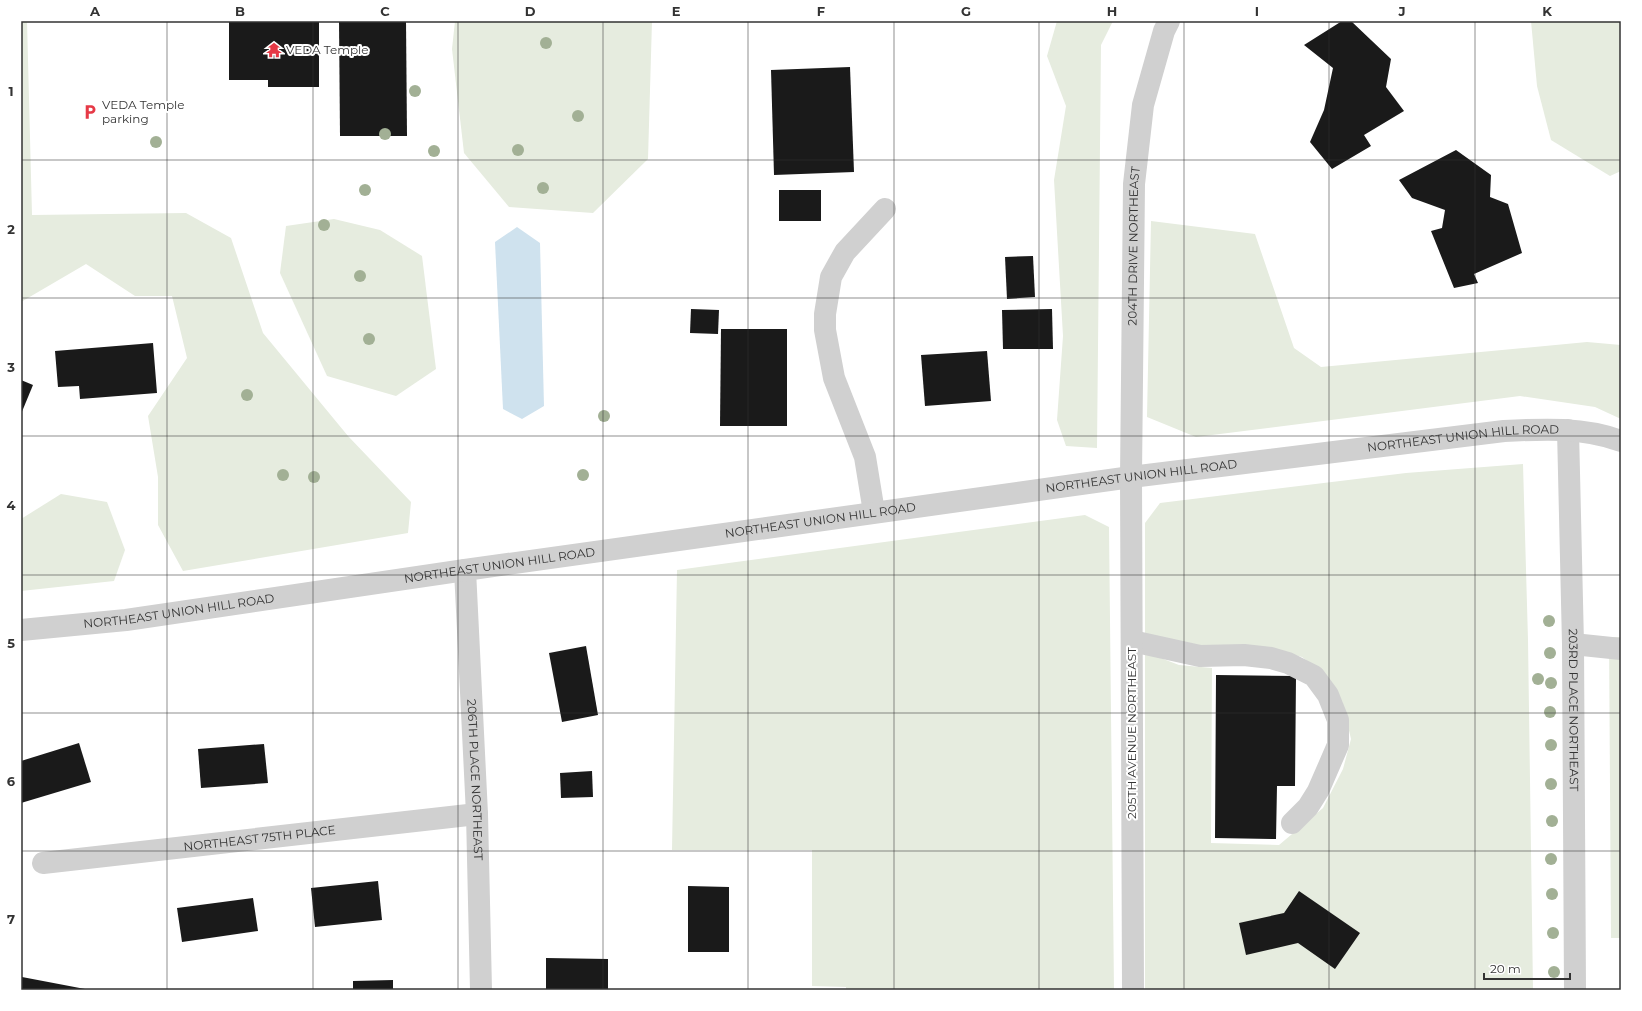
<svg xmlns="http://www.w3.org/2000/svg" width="1642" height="1011" font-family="Montserrat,sans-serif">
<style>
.green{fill:#e6ecdf}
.water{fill:#cfe2ee}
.building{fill:#1a1a1a}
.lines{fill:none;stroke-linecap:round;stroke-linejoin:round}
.minor{stroke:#d0d0d0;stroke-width:22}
.tree{fill:#a2b095}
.grid{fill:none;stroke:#333;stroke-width:1;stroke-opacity:0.55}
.labels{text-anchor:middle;stroke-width:4;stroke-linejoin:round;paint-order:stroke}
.poi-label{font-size:12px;fill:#333;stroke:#fff;text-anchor:start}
.street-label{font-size:12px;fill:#333;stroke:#fff}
.neatline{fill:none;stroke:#333;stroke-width:1.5}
.grid-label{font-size:13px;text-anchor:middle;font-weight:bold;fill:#333}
</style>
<rect width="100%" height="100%" fill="#fff"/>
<g class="green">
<path d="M21 21H27L32 215 186 213 231 238 263 333 348 436 411 502 408 533 183 571 158 525V477L148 416 187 358 172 296H135L86 264 21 302Z"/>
<path d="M455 21H652L648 159 593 213 509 207 464 153 452 49Z"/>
<path d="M1057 21H1113L1101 45 1097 448 1066 446 1057 420 1063 336 1054 180 1066 106 1047 56Z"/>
<path d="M1531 21H1621V171L1610 176 1551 140 1537 86Z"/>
<path d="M334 219 380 230 422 256 436 369 396 396 327 376 280 273 286 226Z"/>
<path d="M1151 221 1255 234 1294 348 1321 367 1587 342 1621 345V419L1595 407 1520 396 1196 437 1147 417Z"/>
<path d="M1523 464 1528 640 1533 990H1145V652L1179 665 1212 668 1211 843 1279 845 1323 808 1343 769 1351 739 1342 701 1327 676 1302 657 1268 648 1189 646 1145 633V523L1160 503 1406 473Z"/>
<path d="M61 494 107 502 125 550 114 581 21 591V519Z"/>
<path d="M1085 515 1109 527 1114 990H846V987L812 986V850H672L677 570Z"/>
<path d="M1609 637H1621V938H1611Z"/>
</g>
<path class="water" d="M517 227 540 243 544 406 522 419 503 409 495 242Z"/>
<g class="building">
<path d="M229 21H319V87H268V80H229Z"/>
<path d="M339 21H406L407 136H340Z"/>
<path d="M1342 21H1351L1391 59 1386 87 1404 111 1364 135 1371 146 1332 169 1310 142 1324 110 1333 68 1304 45Z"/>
<path d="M850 67 854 172 774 175 771 70Z"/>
<path d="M1456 150 1491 175 1490 197 1508 204 1522 253 1474 274 1478 283 1454 288 1431 231 1442 228 1445 210 1412 198 1399 180Z"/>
<rect x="779" y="190" width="42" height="31"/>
<path d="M1033 256 1035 297 1007 299 1005 257Z"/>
<path d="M691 309 719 310 718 334 690 333Z"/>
<path d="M1052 309 1053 349H1003L1002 310Z"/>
<path d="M721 329H787V426H720Z"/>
<path d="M153 343 157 393 80 399 79 386 58 387 55 351Z"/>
<path d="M987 351 991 401 925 406 921 355Z"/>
<path d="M21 380 33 385 21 414Z"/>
<path d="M586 646 598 715 562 722 549 653Z"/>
<path d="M1216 675 1296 676 1295 786H1277L1276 839 1215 838Z"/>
<path d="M79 743 91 782 21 803V761Z"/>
<path d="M264 744 268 783 201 788 198 749Z"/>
<path d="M592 771 593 797 561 798 560 773Z"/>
<path d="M378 881 382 920 315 927 311 888Z"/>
<path d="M688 886 729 887V952H688Z"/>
<path d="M1299 891 1360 933 1335 969 1298 943 1246 955 1239 923 1284 913Z"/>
<path d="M253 898 258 931 182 942 177 908Z"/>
<path d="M546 958 608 959V990H546Z"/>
<path d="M22 977 85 989V990H21Z"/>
<path d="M393 980V990H353V981Z"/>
</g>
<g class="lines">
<g class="minor">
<path id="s1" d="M1568 430 1573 644 1575 990"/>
<path d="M874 512 865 457 834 378 825 330V314L831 277 845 252 885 209"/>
<path id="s2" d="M465 570 477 814 481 990"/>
<path id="s3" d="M21 630 126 620 465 570 1131 477 1504 431C1543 429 1584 427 1621 441"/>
<path d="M1132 641 1200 656 1244 655 1271 658 1288 663 1314 676 1328 695 1338 720V745L1318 791 1308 807 1292 823"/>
<path d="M1573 644 1621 649"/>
<path id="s4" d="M43 863 477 814"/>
<path id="s5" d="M1133 990 1131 477 1134 184 1143 105 1164 31 1169 21"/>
</g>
</g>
<g class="tree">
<circle cx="546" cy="43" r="6"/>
<circle cx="415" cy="91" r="6"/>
<circle cx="578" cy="116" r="6"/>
<circle cx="385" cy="134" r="6"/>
<circle cx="156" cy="142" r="6"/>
<circle cx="518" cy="150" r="6"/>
<circle cx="434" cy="151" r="6"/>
<circle cx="543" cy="188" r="6"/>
<circle cx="365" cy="190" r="6"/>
<circle cx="324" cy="225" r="6"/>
<circle cx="360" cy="276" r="6"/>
<circle cx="369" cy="339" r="6"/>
<circle cx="247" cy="395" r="6"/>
<circle cx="604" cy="416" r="6"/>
<circle cx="283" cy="475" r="6"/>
<circle cx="583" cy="475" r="6"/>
<circle cx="314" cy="477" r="6"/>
<circle cx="1549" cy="621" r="6"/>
<circle cx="1550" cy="653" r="6"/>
<circle cx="1538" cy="679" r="6"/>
<circle cx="1551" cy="683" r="6"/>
<circle cx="1550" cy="712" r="6"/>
<circle cx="1551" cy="745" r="6"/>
<circle cx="1551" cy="784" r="6"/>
<circle cx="1552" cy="821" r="6"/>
<circle cx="1551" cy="859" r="6"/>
<circle cx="1552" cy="894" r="6"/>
<circle cx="1553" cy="933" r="6"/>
<circle cx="1554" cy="972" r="6"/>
</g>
<path class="grid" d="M167 21V990M313 21V990M458 21V990M603 21V990M748 21V990M894 21V990M1039 21V990M1184 21V990M1329 21V990M1475 21V990M21 160H1621M21 298H1621M21 436H1621M21 575H1621M21 713H1621M21 851H1621"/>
<defs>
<symbol id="temple-bare" viewBox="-9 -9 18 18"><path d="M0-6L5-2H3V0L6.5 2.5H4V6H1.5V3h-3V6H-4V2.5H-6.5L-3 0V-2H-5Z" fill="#e63946" stroke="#fff" stroke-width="2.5" paint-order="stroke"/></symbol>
<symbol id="parking-bare" viewBox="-9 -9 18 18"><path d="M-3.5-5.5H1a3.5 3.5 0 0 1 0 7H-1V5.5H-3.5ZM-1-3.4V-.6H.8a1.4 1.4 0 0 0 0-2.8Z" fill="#e63946" stroke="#fff" stroke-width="2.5" paint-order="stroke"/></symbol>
</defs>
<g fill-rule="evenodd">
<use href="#temple-bare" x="263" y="39" width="22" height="22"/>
<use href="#parking-bare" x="79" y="101" width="22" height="22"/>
</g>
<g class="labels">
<g class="poi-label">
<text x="286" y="54">VEDA Temple</text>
<text x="102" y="109">VEDA Temple<tspan x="102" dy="14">parking</tspan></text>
</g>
<g class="street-label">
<text dy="4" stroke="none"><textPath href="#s5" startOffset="744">204TH DRIVE NORTHEAST</textPath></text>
<text dy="4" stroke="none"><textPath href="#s3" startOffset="1455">NORTHEAST UNION HILL ROAD</textPath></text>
<text dy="4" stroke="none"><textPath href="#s3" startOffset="1131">NORTHEAST UNION HILL ROAD</textPath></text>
<text dy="4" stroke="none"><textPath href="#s3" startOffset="807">NORTHEAST UNION HILL ROAD</textPath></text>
<text dy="4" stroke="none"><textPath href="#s3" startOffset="483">NORTHEAST UNION HILL ROAD</textPath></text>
<text dy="4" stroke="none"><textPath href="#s3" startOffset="159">NORTHEAST UNION HILL ROAD</textPath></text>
<text dy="4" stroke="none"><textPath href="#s1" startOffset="280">203RD PLACE NORTHEAST</textPath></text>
<text transform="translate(1132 733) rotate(-90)" y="4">205TH AVENUE NORTHEAST</text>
<text dy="4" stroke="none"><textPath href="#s2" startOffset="210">206TH PLACE NORTHEAST</textPath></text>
<text dy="4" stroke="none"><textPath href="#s4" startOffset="218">NORTHEAST 75TH PLACE</textPath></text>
</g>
</g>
<rect width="1642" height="1011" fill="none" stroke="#ffffff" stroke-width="44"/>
<path d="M1484 973v6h86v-6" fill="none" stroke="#333333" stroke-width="2"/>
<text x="1490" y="973" font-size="12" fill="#333333" stroke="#ffffff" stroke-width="3" paint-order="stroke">20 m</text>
<rect x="22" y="22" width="1598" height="967" class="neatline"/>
<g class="grid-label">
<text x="95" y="16">A</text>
<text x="240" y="16">B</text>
<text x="385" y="16">C</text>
<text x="530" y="16">D</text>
<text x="676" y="16">E</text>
<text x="821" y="16">F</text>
<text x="966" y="16">G</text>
<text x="1112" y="16">H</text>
<text x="1257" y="16">I</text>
<text x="1402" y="16">J</text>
<text x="1547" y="16">K</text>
<text x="11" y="96">1</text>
<text x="11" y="234">2</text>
<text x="11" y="372">3</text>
<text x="11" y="510">4</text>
<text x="11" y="648">5</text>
<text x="11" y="786">6</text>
<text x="11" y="924">7</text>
</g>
</svg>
